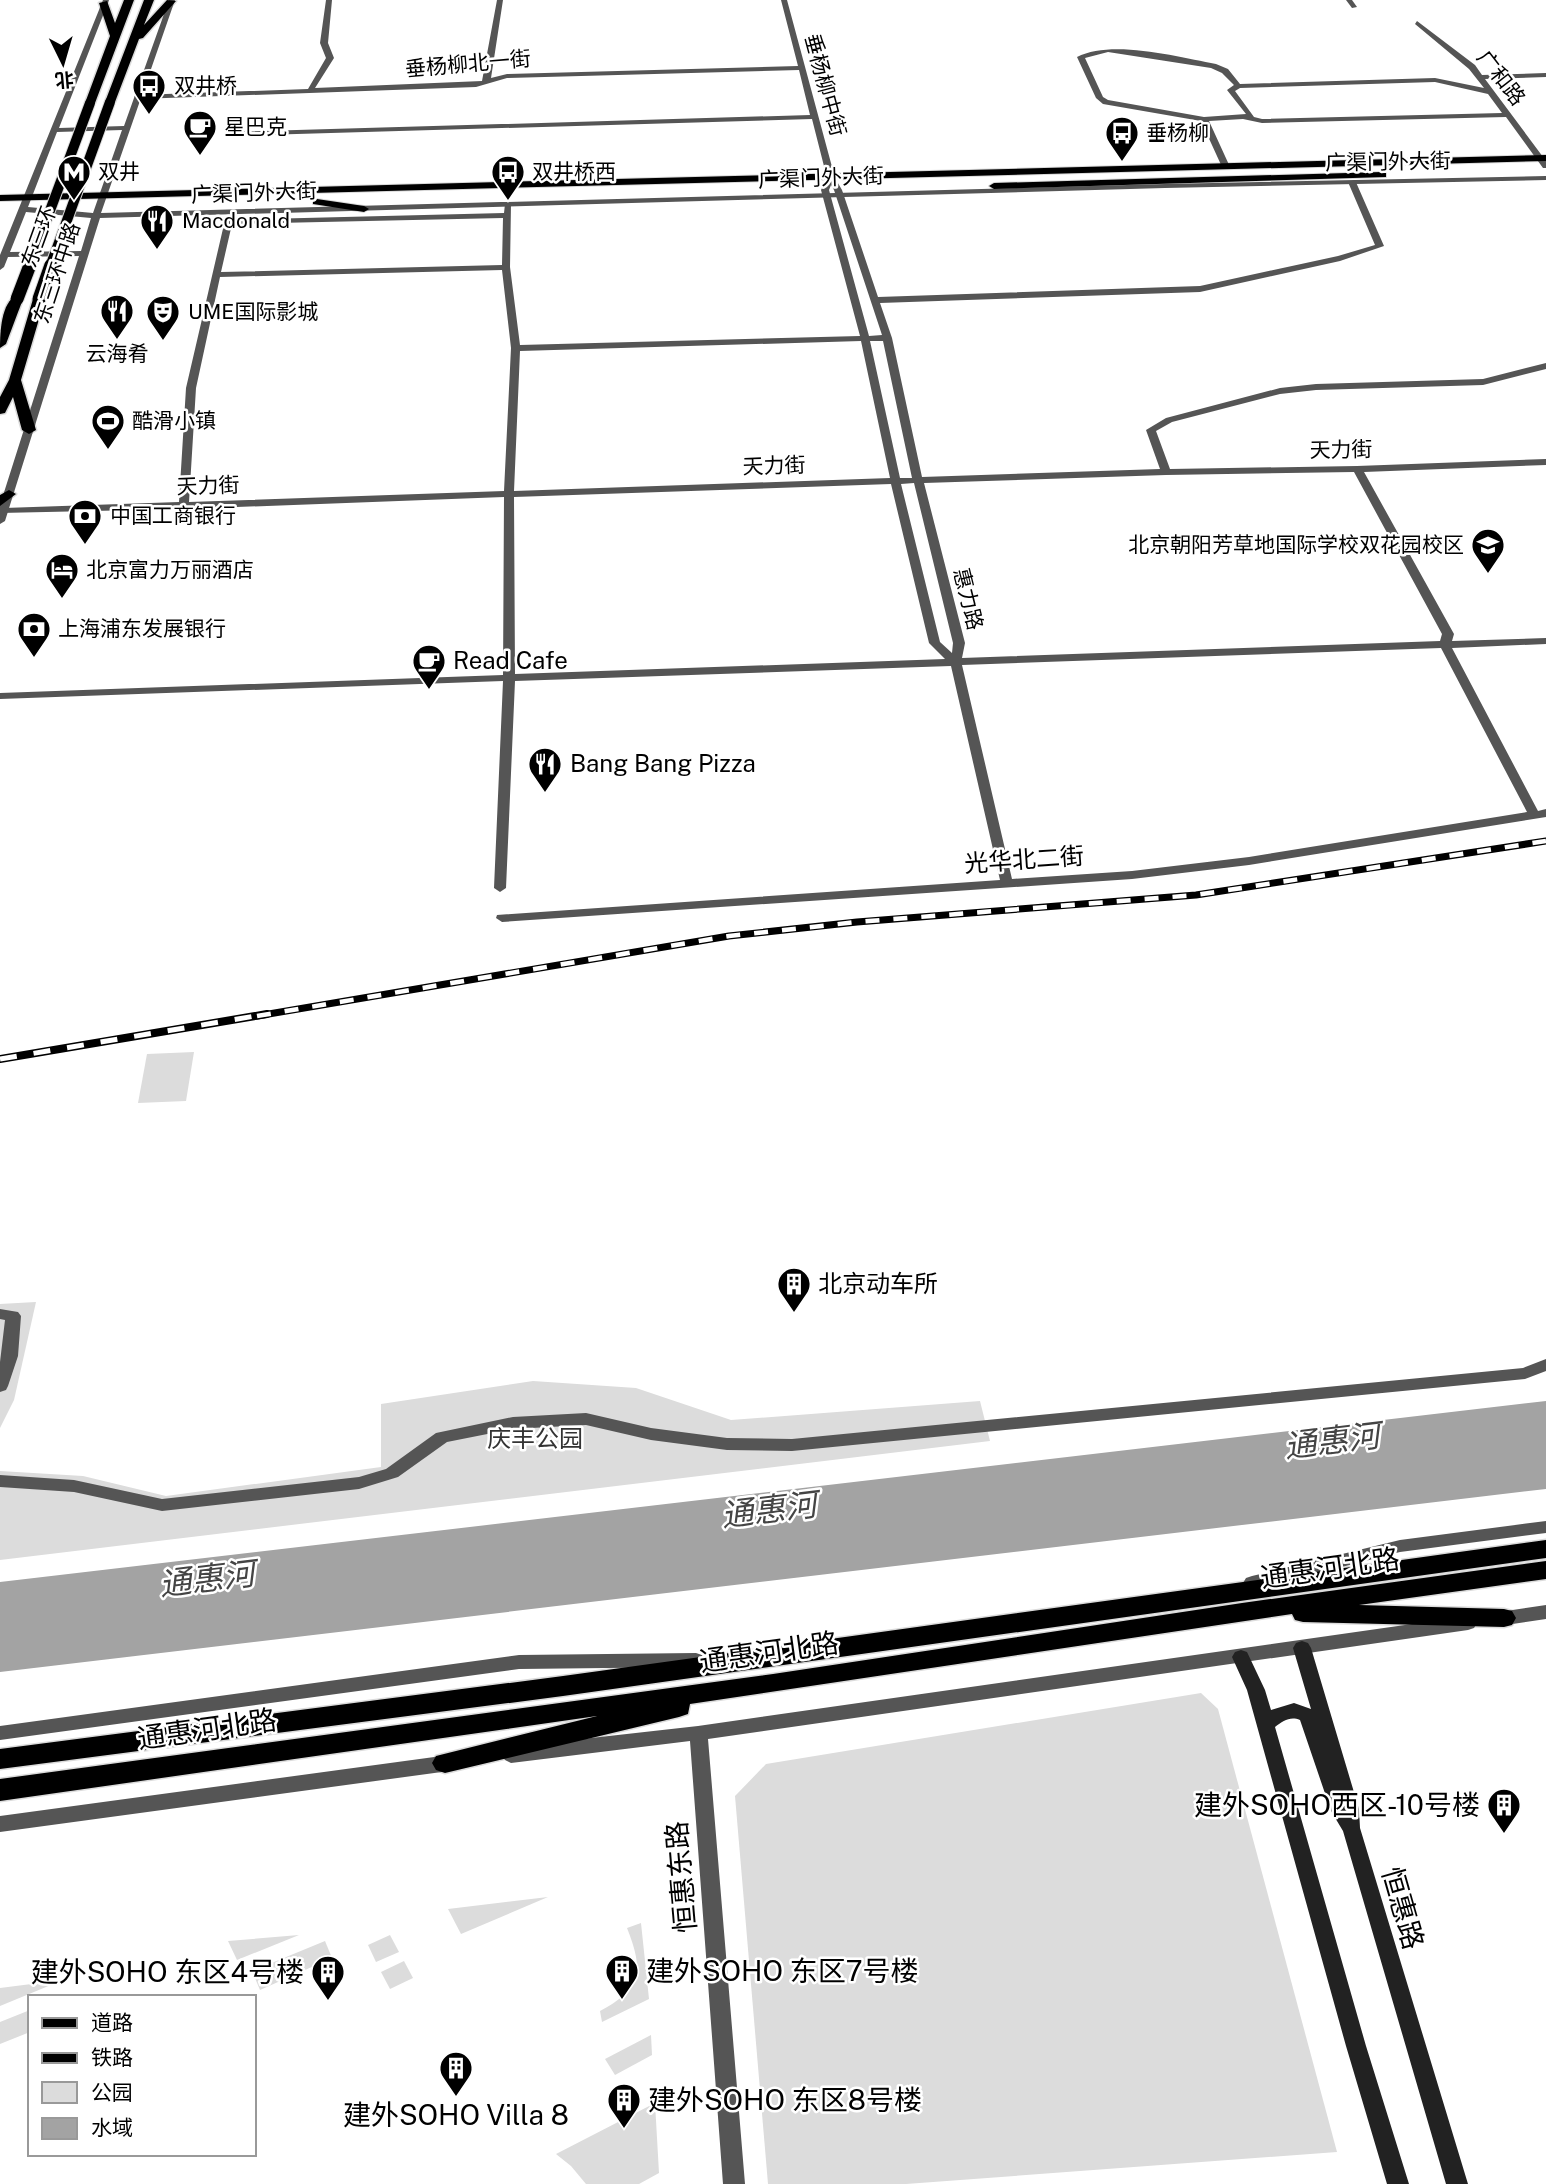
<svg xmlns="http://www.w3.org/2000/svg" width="1546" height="2184" font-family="'Public Sans','Noto Sans SC',sans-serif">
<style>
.green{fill:#dcdcdc}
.water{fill:#a3a3a3}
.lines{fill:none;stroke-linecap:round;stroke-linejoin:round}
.primary-casing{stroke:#dbdbdb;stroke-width:2}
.trunk-casing{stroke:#dbdbdb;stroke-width:3}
.minor{fill:#555;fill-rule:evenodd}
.tertiary{fill:#555;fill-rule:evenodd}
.secondary{fill:#222;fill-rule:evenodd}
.primary{fill:#000;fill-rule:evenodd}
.trunk{fill:#000;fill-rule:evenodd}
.rail-far1-casing{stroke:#000;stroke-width:7}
.rail-casing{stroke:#000;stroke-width:8}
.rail-far1{stroke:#fff;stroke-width:4.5;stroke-dasharray:14;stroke-linecap:butt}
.rail{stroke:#fff;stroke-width:5;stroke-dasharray:17;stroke-linecap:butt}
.trunk-bridge-far1-casing{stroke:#dbdbdb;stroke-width:12;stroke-linecap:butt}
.trunk-bridge-casing{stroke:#dbdbdb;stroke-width:15;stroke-linecap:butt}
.trunk-bridge-far1{stroke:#000;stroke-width:10}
.trunk-bridge{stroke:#000;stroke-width:13}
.labels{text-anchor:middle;stroke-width:5;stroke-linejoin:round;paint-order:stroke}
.far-street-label{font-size:21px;fill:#000;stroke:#fff}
.far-poi-label{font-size:21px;fill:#000;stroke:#fff;text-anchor:start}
.poi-label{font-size:24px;fill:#000;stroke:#fff;text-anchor:start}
.street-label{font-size:24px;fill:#000;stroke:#fff}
.park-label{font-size:24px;fill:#333;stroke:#fff}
.near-street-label{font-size:28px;fill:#000;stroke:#fff}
.near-poi-label{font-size:28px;fill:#000;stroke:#fff;text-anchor:end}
.near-water-label{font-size:32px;font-style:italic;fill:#444;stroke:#fff}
</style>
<rect width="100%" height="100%" fill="#fff"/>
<g class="green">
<path d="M194 1052 186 1101 138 1103 147 1054Z"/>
<path d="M36 1302 14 1400 0 1428V1304Z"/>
<path d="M533 1381 636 1388 731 1420 980 1401 990 1441 0 1560V1471L83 1476 166 1496 381 1467V1404Z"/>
<path d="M1201 1693 1218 1709 1337 2152 906 2184H768L735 1796 766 1764Z"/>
<path d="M548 1897 461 1934 448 1909Z"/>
<path d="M641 1923 649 1999 602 2022 600 2011C642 1989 644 1971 627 1928Z"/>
<path d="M299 1935 237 1960 228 1941Z"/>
<path d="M390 1935 399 1952 376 1962 368 1945Z"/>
<path d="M325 1941 332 1958 260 1990 252 1971Z"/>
<path d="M404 1961 413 1978 390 1989 381 1972Z"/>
<path d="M63 1980 0 2006V1988Z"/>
<path d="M30 2010V2032L0 2044V2022Z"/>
<path d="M651 2035 652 2055 615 2075 605 2059Z"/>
<path d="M655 2103 659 2173 639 2184H586L571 2166 556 2154Z"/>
</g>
<path class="water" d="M1546 1401V1489L0 1672V1582Z"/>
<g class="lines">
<defs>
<g id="primary">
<path d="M1546 155V161L0 201V195Z"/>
<path d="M1382 172 1386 173V177L994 189 989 186 994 183Z"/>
<path d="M317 199 364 206 369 209 364 212 313 204V200Z"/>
</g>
<g id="trunk">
<path d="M124 0H134L95 103 86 105 85 103 110 36 99 3 107 1 115 23Z"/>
<path d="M144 0H154L144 25 167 0 176 1 143 38 139 39 115 102 106 104 105 102Z"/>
<path d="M17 295 23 299 6 344 0 348C0 333 1 302 17 295Z"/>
<path d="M39 295 45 299 21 380 36 430 29 434 22 430 13 397 5 413 0 414V397L9 380 33 299Z"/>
<path d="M9 490 16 494 0 506V495Z"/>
<path d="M1546 1540V1558L563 1696 0 1769V1749L563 1676Z"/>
<path d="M1546 1561V1579L1359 1605 1504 1609 1512 1611 1516 1618 1512 1625 1504 1627 1303 1622 1295 1620 1292 1614 690 1704 688 1714 679 1717 445 1773 436 1770 432 1763 436 1756 597 1716 0 1801V1779L773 1674 1242 1603Z"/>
</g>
</defs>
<use href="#primary" class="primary-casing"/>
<use href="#trunk" class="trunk-casing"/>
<g class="minor">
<path d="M326 0H332L328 43 334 58 315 88 482 81 497 0H503L491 78 507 74 798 66 781 0H787L835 178 842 190 878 297 1200 286 1338 256 1375 245 1348 182 1355 180 1384 246 1340 261 1200 292 880 303 892 338 922 477 1160 469 1146 430 1166 418 1280 388 1316 384 1483 379 1546 363V369L1483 385 1316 390 1280 394 1172 422 1156 431 1170 469 1357 466 1546 459V465L1364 472 1454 634 1452 641 1546 638V644L1452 648 1538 811 1546 809V817L1249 865 1132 879 502 922 496 918 497 915 1000 880 951 666 515 681 506 888 500 892 494 888 503 681 0 699V693L503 675 504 497 184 509 0 513V509L4 508 179 502 186 388 225 220 504 213 505 204H511L510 267 520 345 860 336 821 190 827 178 812 119 232 136 228 134 232 132 810 115 799 70 507 78 476 87 138 99 134 97 138 95 308 89 326 58 320 43ZM831 185 834 190 882 335 869 336 829 190ZM503 218 502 265 221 272 232 224ZM502 270 511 348 504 491 189 502 196 388 220 277ZM861 341 890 478 514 491 520 351ZM870 341H883L912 478H900ZM1354 472 1442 634 1440 641 962 658 965 643 924 483 1166 475ZM914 483 953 643 952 653 940 642 901 484ZM891 484 929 643 945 659 515 674 514 497ZM1441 648 1527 812 1249 857 1132 871 1012 879 962 665Z"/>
<path d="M1346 0H1352L1357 7 1352 8Z"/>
<path d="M1417 21 1475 65 1482 75 1546 73V77L1485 79 1546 161V168H1543L1506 117 1262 123 1243 119 1209 121 1230 167 1226 169 1222 167 1201 121 1103 104 1096 98 1077 57C1112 39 1178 57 1216 64L1228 69 1240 84 1435 78 1484 88 1469 69 1415 24ZM1108 52 1211 68 1222 73 1234 85 1227 90 1246 114 1204 117 1108 100 1103 97 1085 58ZM1435 82 1488 94 1502 113 1262 119 1254 117 1235 91 1240 88Z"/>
<path d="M0 1309 18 1312 21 1316 18 1356 8 1386 6 1390 0 1392V1362L5 1320 0 1319Z"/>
<path d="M1546 1359V1371L1525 1379 792 1451 727 1450 651 1440 586 1425 513 1429 447 1442 398 1477 359 1489 162 1511 74 1492 0 1487V1475L74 1480 162 1499 359 1477 386 1469 436 1433 513 1417 586 1413 651 1428 727 1438 792 1439 1523 1368Z"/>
</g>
<g class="tertiary">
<path d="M103 0H109L59 128 124 126 169 0H175L101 213 1165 184 1546 176V180L1165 188 100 218 5 521 0 524V505L79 256 8 257 4 267 0 270V255ZM122 130 93 213 28 207 57 132ZM26 212 91 218 81 251 10 252Z"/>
<path d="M1546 1521V1533L1400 1552 1252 1590 1246 1588 1243 1583 1246 1578 1252 1576 1400 1540Z"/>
<path d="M1546 1605V1619L1499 1626 1493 1624 1490 1619 1493 1614 1499 1612Z"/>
<path d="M1468 1616 1474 1618 1477 1623 1474 1628 1468 1630 708 1739 745 2184H723L690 1741 511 1763 505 1760 502 1755 505 1750 511 1747 698 1726Z"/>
<path d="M696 1653 702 1655 705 1660 702 1665 696 1667 519 1669 0 1740V1726L519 1655Z"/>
<path d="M449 1755 455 1758 458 1763 455 1768 449 1771 0 1832V1816Z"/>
</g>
<path class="secondary" d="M1302 1641 1308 1643 1311 1648 1359 1809 1360 1828 1468 2184H1446L1343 1831 1331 1811 1300 1720C1290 1716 1283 1721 1275 1727L1366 2046 1409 2184H1387L1346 2046 1247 1690 1232 1657 1235 1652 1241 1650 1247 1652 1265 1690 1271 1710 1294 1703 1311 1709 1293 1648 1296 1643Z"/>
<use href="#primary" class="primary"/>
<use href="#trunk" class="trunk"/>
<defs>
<path id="rail-far1" d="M257 1016 729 936 857 922 1196 895 1546 841"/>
<path id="rail" d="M0 1059 267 1014"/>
</defs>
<use href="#rail-far1" class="rail-far1-casing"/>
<use href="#rail" class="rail-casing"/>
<use href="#rail-far1" class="rail-far1"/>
<use href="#rail" class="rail"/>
<defs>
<g id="trunk-bridge-far1">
<path d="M29 267 90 103"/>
<path d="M50 267 110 102"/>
</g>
<g id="trunk-bridge">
<path d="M17 299 30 265"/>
<path d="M39 299 51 265"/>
</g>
</defs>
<use href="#trunk-bridge-far1" class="trunk-bridge-far1-casing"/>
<use href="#trunk-bridge" class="trunk-bridge-casing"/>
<use href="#trunk-bridge-far1" class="trunk-bridge-far1"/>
<use href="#trunk-bridge" class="trunk-bridge"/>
</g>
<defs>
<symbol id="bus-pin" viewBox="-11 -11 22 30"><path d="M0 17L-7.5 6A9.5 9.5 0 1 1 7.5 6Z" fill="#000" stroke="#fff"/><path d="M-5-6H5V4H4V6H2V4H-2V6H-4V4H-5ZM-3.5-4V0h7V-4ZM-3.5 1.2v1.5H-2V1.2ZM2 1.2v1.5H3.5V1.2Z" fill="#fff"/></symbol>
<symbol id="cafe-pin" viewBox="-11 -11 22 30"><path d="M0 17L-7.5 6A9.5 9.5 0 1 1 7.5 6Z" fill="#000" stroke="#fff"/><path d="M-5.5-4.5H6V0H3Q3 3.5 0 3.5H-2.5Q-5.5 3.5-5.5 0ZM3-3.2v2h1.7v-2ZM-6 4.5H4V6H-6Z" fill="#fff"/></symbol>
<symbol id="metro-pin" viewBox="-11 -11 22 30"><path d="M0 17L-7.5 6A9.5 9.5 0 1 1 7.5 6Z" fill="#000" stroke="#fff"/><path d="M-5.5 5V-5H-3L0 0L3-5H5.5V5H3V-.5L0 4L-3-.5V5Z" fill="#fff"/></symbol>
<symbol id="restaurant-pin" viewBox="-11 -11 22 30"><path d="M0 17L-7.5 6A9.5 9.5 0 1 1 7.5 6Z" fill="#000" stroke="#fff"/><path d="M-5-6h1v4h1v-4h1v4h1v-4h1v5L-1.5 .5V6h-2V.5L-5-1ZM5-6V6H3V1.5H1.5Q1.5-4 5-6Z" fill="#fff"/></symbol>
<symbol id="theatre-pin" viewBox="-11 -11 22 30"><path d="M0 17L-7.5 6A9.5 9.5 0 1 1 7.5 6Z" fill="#000" stroke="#fff"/><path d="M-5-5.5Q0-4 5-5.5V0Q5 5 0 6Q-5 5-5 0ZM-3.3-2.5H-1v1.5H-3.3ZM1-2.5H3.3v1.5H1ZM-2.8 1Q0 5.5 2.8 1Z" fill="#fff"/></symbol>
<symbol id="stadium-pin" viewBox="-11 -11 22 30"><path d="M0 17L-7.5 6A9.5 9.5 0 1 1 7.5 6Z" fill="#000" stroke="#fff"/><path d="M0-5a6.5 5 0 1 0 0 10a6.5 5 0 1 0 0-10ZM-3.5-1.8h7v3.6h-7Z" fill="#fff"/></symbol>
<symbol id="bank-pin" viewBox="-11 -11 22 30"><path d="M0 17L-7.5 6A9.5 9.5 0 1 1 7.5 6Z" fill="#000" stroke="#fff"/><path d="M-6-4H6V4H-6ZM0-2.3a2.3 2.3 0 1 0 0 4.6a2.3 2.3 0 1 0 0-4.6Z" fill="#fff"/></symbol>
<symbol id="school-pin" viewBox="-11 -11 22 30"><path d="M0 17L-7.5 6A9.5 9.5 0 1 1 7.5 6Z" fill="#000" stroke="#fff"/><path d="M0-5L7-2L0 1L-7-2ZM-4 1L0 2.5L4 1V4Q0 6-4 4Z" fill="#fff"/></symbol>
<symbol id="hotel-pin" viewBox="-11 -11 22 30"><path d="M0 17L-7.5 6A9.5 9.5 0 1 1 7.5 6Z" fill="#000" stroke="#fff"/><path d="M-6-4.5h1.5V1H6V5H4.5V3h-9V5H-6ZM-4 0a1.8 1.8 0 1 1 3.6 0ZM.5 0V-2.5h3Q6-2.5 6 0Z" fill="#fff"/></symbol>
<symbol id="building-pin" viewBox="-11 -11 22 30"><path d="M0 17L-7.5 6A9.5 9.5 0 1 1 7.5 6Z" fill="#000" stroke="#fff"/><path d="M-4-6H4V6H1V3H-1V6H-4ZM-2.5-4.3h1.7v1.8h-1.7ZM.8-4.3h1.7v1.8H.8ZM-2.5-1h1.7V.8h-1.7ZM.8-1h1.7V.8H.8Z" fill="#fff"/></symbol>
</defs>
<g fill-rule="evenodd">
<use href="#bus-pin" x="130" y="67" width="38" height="52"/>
<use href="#cafe-pin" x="181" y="108" width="38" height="52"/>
<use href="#bus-pin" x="1103" y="114" width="38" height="52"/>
<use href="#metro-pin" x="55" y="153" width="38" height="52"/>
<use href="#bus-pin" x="489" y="153" width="38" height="52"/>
<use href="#restaurant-pin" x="138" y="202" width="38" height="52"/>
<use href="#restaurant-pin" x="98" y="292" width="38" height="52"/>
<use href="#theatre-pin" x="144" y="293" width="38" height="52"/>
<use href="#stadium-pin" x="89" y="402" width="38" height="52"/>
<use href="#bank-pin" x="66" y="497" width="38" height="52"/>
<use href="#school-pin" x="1469" y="526" width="38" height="52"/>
<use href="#hotel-pin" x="43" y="551" width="38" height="52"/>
<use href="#bank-pin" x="15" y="610" width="38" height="52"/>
<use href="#cafe-pin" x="410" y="642" width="38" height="52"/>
<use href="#restaurant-pin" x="526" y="745" width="38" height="52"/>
<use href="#building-pin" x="775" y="1265" width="38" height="52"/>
<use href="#building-pin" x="1485" y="1786" width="38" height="52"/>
<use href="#building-pin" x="603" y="1952" width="38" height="52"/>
<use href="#building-pin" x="309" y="1953" width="38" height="52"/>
<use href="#building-pin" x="437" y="2049" width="38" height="52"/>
<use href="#building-pin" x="605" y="2081" width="38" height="52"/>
</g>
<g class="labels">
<g class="far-street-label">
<text transform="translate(468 64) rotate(-5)" y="7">垂杨柳北一街</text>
<text transform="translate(1501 78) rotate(52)" y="7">广和路</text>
<text transform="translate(825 85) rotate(75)" y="7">垂杨柳中街</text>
<text transform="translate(1388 162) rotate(-1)" y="7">广渠门外大街</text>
<text transform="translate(821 178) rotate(-2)" y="7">广渠门外大街</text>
<text transform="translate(254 193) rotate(-2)" y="7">广渠门外大街</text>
<text transform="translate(39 237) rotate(-70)" y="7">东三环</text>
<text transform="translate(57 273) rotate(-72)" y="7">东三环中路</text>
<text transform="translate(1341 450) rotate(-1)" y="7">天力街</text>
<text transform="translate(774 466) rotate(-2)" y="7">天力街</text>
<text transform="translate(208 486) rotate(-2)" y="7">天力街</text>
<text transform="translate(968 599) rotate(76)" y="7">惠力路</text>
</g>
<g class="far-poi-label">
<text x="174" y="93">双井桥</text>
<text x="224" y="134">星巴克</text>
<text x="1146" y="140">垂杨柳</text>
<text x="98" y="179">双井</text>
<text x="532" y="179">双井桥西</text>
<text x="182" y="228">Macdonald</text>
<text x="188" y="319">UME国际影城</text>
<text x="117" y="361" text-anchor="middle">云海肴</text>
<text x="132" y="428">酷滑小镇</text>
<text x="110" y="523">中国工商银行</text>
<text x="1464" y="552" text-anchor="end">北京朝阳芳草地国际学校双花园校区</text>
<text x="86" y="577">北京富力万丽酒店</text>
<text x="58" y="636">上海浦东发展银行</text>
</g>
<g class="poi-label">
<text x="453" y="669">Read Cafe</text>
<text x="570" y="772">Bang Bang Pizza</text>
<text x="818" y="1292">北京动车所</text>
</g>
<g class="street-label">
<text transform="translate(1024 860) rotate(-4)" y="8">光华北二街</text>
</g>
<g class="park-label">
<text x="535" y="1447">庆丰公园</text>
</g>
<g class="near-street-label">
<text transform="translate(1330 1568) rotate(-8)" y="10">通惠河北路</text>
<text transform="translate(769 1652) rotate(-8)" y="10">通惠河北路</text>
<text transform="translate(207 1729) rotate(-8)" y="10">通惠河北路</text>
<text transform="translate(681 1877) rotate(-95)" y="10">恒惠东路</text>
<text transform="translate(1403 1908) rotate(74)" y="10">恒惠路</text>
</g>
<g class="near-poi-label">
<text x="1480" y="1815">建外SOHO西区-10号楼</text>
<text x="646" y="1981" text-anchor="start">建外SOHO 东区7号楼</text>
<text x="304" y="1982">建外SOHO 东区4号楼</text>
<text x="648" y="2110" text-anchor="start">建外SOHO 东区8号楼</text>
<text x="456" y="2125" text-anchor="middle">建外SOHO Villa 8</text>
</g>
<g class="near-water-label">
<text transform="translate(1332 1441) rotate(-7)" y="11">通惠河</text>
<text transform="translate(769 1510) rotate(-7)" y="11">通惠河</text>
<text transform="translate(207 1579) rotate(-7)" y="11">通惠河</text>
</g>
</g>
<rect x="28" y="1995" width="228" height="161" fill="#ffffff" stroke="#999999" stroke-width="2"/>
<rect x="42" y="2018" width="35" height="10" fill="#000000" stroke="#999999" stroke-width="2"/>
<text x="91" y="2030" font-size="21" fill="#000000">道路</text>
<rect x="42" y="2053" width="35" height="10" fill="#000000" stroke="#999999" stroke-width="2"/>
<text x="91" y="2065" font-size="21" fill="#000000">铁路</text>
<rect x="42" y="2082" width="35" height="21" fill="#dcdcdc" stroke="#999999" stroke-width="2"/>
<text x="91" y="2100" font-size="21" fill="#000000">公园</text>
<rect x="42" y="2118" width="35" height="21" fill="#a3a3a3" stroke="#999999" stroke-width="2"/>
<text x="91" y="2135" font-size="21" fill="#000000">水域</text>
<g transform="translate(63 63) rotate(175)" stroke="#ffffff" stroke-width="5" paint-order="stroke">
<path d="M0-5L12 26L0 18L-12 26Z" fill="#000000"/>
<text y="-10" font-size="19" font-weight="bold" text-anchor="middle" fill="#000000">北</text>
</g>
</svg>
